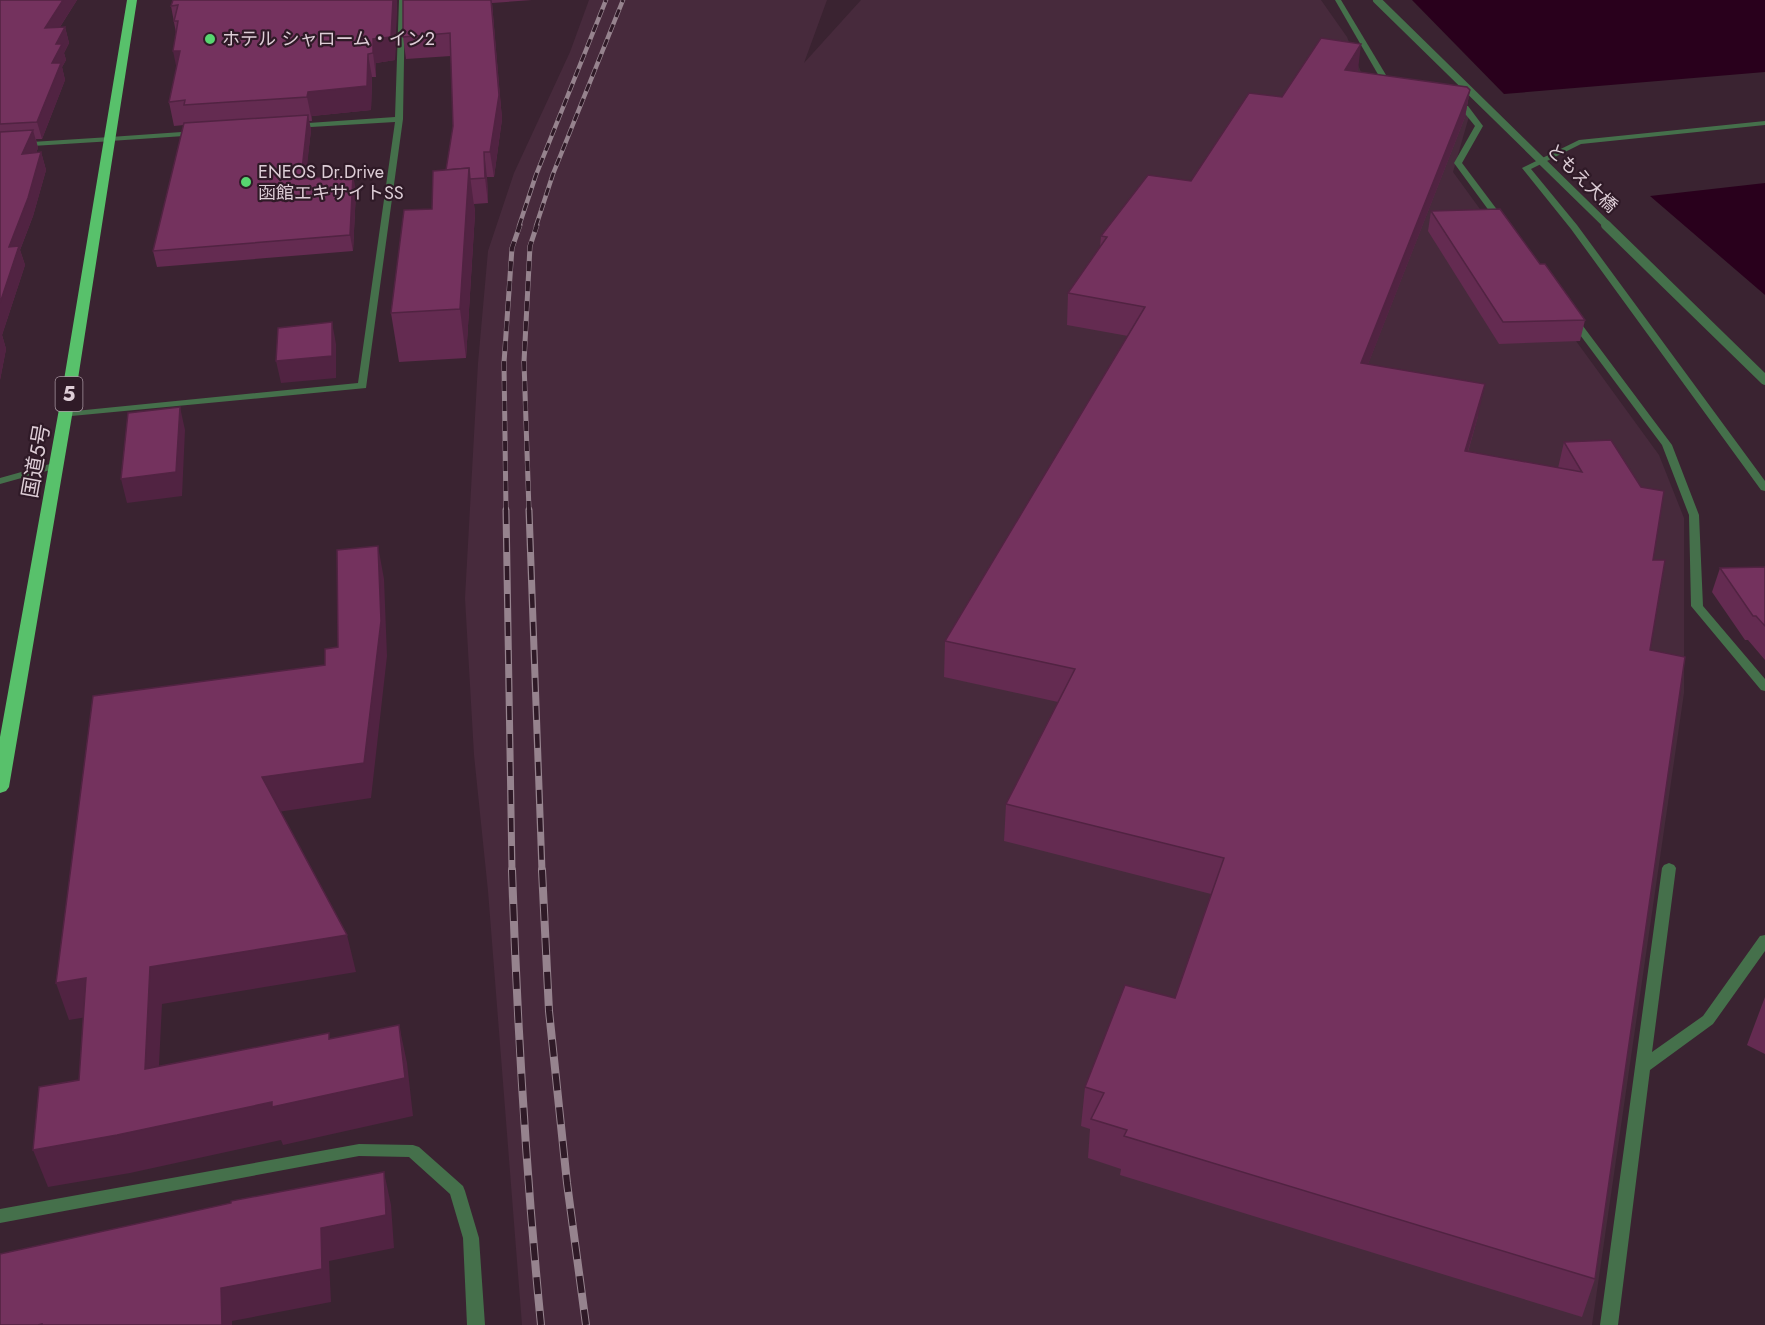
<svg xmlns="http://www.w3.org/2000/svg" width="1765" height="1325" font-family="Jost,'Noto Sans JP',sans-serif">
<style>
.built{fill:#472a3c}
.water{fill:#29001c}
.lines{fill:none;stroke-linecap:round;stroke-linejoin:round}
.service{fill:#45704b;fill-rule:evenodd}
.minor{fill:#45704b;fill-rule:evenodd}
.tertiary{fill:#45704b;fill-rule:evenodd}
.trunk{fill:#58c16b;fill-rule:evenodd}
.rail-far3-casing{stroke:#96838e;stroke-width:4.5}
.rail-far2-casing{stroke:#96838e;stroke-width:5}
.rail-far1-casing{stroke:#96838e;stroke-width:7}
.rail-casing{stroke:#96838e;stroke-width:8}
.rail-far3{stroke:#2f1a27;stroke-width:3;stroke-dasharray:8;stroke-linecap:butt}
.rail-far2{stroke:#2f1a27;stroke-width:4;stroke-dasharray:10;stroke-linecap:butt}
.rail-far1{stroke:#2f1a27;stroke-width:4.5;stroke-dasharray:14;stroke-linecap:butt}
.rail{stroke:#2f1a27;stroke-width:6;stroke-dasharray:17;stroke-linecap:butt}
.tertiary-bridge-far1{stroke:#45704b;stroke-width:8}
.tertiary-bridge{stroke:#45704b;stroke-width:10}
.wall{fill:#642b51}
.shaded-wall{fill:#512342}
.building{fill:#74325e;stroke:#512342;stroke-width:1.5}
.poi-dot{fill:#57d570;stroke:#2f1a27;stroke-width:2}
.labels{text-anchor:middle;stroke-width:4.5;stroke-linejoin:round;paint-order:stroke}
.far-poi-label{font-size:18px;fill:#ddcdd6;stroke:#2f1a27;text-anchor:start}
.far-street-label{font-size:18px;fill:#ddcdd6;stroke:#2f1a27}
.shield{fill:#2f1a27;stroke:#a997a2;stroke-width:1.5}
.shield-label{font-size:20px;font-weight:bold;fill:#ddcdd6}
.street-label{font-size:21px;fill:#ddcdd6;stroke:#2f1a27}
</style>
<rect width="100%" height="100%" fill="#3a2331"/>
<path class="built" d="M589 0H827L804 63 861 0H1321L1347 37 1371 97 1470 113 1453 172 1659 455 1684 518V693L1592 1325H522L488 891 474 755 465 598 478 363 488 251 514 173 570 52Z"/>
<g class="water">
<path d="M1412 0H1765V72L1504 94Z"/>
<path d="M1765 183V295L1650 196Z"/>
</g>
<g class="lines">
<g class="service">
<path d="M1335 0H1341L1395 90 1394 92 1387 90Z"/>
<path d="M1451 103 1468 106 1483 126 1462 163 1504 219V223H1498L1454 163 1475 126 1462 110 1451 107Z"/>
<path d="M1574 317 1577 318 1672 445 1699 515 1703 606 1765 679V691L1761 690 1691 606 1689 515 1662 445 1569 320Z"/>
<path d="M1669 863 1674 865 1676 868 1652 1052 1703 1016 1760 936 1765 935V951L1713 1024 1650 1070 1618 1325H1600L1662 868 1664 865Z"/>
<path d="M359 1144 413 1145 419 1147 463 1186 465 1191 479 1238 485 1325H467L463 1238 450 1194 409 1157 359 1156 0 1223V1209Z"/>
</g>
<g class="minor">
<path d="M399 0H405L403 119 366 388 61 417 60 415 65 412 358 383 395 122 294 128 290 126 294 124 395 117Z"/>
<path d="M1765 121V125L1581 144 1531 169 1577 225 1765 481V491L1761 490 1571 229 1522 168 1579 140Z"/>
<path d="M196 131H199V135L110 141 106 139 110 137Z"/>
<path d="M57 462 61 463 62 465 61 467 0 484V478Z"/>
</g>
<path class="tertiary" d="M110 137 114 139 113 141 0 148V144Z"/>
<path class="trunk" d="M127 0H137L75 398 9 787 6 791 0 793V737L61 398Z"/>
<defs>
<g id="rail-far3">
<path d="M519 226 536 175 606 0"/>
<path d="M536 226 553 174 623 0"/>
</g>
<g id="rail-far2">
<path d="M506 511 504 363 512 248 520 225"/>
<path d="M529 511 524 362 530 246 537 225"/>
</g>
<g id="rail-far1">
<path d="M506 510 512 871"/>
<path d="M529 510 542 871"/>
</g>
<g id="rail">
<path d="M512 870C517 1022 526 1173 541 1325"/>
<path d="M542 870 549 1011 567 1183 586 1325"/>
</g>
</defs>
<use href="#rail-far3" class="rail-far3-casing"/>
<use href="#rail-far2" class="rail-far2-casing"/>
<use href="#rail-far1" class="rail-far1-casing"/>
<use href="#rail" class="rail-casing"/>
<use href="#rail-far3" class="rail-far3"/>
<use href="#rail-far2" class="rail-far2"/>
<use href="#rail-far1" class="rail-far1"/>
<use href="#rail" class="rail"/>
<path class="tertiary-bridge-far1" d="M1377 0 1608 226"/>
<path class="tertiary-bridge" d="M1606 225 1765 380"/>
</g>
<g class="wall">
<path d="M0 0H77L60 27H65L69 43 64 53 66 60 62 67 65 80 42 139H36L38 148 36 153 41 152 46 170 33 216 20 250 25 265 2 335 6 349 0 380Z"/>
<path d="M173 0H397L395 60 376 63V77H372L371 110 312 116V121H309L311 130 305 179 356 191 353 251 157 267 153 251 184 125 174 126 169 102 177 66 176 33 171 6Z"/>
<path d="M403 0H532L492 3 502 119 494 177H487L488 203 474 204 475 213 466 358 399 362 391 313 432 209 446 170 453 126 451 56 406 59 403 37Z"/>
<path d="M1358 70 1357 72 1470 90 1465 117 1368 364 1478 416 1468 452 1558 468 1564 442 1653 560 1650 650 1595 1279 1582 1317 1120 1175 1121 1169 1088 1158 1090 1129 1081 1126 1085 1087 1175 998 1211 894 1004 841 1006 804 1058 702 944 677 945 641 1128 336 1067 325 1068 293 1100 247 1101 236 1191 181Z"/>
<path d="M1431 211 1540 264 1585 320 1580 341 1499 344 1428 231Z"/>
<path d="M1765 567V660L1748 640H1745L1712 592 1720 568Z"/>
<path d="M1765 997V1054L1747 1045Z"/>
</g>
<g class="shaded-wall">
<path d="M63 0H77L49 44 45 28Z"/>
<path d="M393 0H397L395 60 376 63V77L373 53V39Z"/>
<path d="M491 0 502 119 494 177 490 152Z"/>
<path d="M65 27 69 43 64 53 66 60 62 67 65 80 42 139 37 122 56 44Z"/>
<path d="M1361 44 1358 70 1342 97 1345 70Z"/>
<path d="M173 51H180L178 75Z"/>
<path d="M368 54 372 77 371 110 312 116V121L307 97 308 92Z"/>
<path d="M1470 90 1465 117 1356 395 1361 363Z"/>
<path d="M308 115 311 130 304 195 301 179Z"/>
<path d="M33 130 38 148 27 172 22 154Z"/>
<path d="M41 152 46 170 33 216 20 250 25 265 2 335 6 349 0 380V303L9 247Z"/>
<path d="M484 152 487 177 488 203 485 178Z"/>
<path d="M469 168 475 213 466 358 460 309Z"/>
<path d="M353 175 356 191 353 251 350 235Z"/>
<path d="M332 322 336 344V378L281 383 276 361Z"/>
<path d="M1485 384 1478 416 1458 485 1465 451Z"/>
<path d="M180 407 185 430 182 496 127 503 121 479Z"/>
<path d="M378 546 384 579 387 656 371 798 271 813 262 777 364 763Z"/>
<path d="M347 935 356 972 162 1004 157 1106 145 1069 150 967Z"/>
<path d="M86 978 99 1015 69 1020 56 983Z"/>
<path d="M399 1025 407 1063 413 1116 283 1145 281 1140 130 1173 48 1187 33 1150Z"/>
<path d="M384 1172 391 1205 394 1248 329 1261 331 1302 232 1321V1325H222L221 1288 321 1228Z"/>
</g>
<g class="building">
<path d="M0 0H63L45 28 65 27 56 44H62L52 63H61L37 122 0 124Z"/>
<path d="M173 0H393L391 37 373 39V53L368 54 367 86 308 92 307 97 184 105 185 100 169 102 180 51H173L178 21H174L178 5 171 6Z"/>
<path d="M403 0H491L499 95 490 152H484L485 178 470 179 469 168 446 170 453 126 450 33 403 37Z"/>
<path d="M1321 38 1361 44 1345 70 1467 87 1470 90 1361 363 1485 384 1465 451 1582 472 1564 442 1611 440 1641 487 1664 491 1653 560H1665L1650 650 1685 657 1595 1279 1124 1136 1127 1130 1091 1119 1104 1093 1085 1087 1125 985 1175 998 1224 858 1006 804 1075 669 945 641 1145 307 1068 293 1107 237 1101 236 1148 175 1191 181 1249 93 1282 97Z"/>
<path d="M308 115 301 179 353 175 350 235 153 251 184 123Z"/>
<path d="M33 130 22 154 41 152 28 198 9 247 19 246 0 303V132Z"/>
<path d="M469 168 460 309 391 313 404 210 432 209 433 171Z"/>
<path d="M1500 209 1540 264H1545L1585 320 1503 322 1431 211Z"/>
<path d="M332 322V356L276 361 278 328Z"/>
<path d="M180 407 176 472 121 479 128 413Z"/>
<path d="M378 546 381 621 364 763 262 777 347 935 150 967 145 1069 329 1033V1039L399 1025 405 1078 272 1107V1102L117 1135 33 1150 39 1087 79 1080 86 978 56 983 93 696 325 665V649L338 647 337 550Z"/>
<path d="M1765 567V626L1756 616H1753L1720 568Z"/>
<path d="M384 1172 386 1215 321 1228 322 1269 221 1288 222 1325H42V1324L38 1325H0V1254L231 1203V1201Z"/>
</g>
<g class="poi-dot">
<circle cx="210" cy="39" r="6"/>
<circle cx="246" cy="182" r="6"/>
</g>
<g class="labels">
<g class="far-poi-label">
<text x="222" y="45">ホテル シャローム・イン2</text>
<text x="258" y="178">ENEOS Dr.Drive<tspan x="258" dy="21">函館エキサイトSS</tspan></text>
</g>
<g class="far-street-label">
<text transform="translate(1582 178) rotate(44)" y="6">ともえ大橋</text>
</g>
<rect class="shield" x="55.5" y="377" width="27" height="34" rx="4.5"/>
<g class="shield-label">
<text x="69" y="401">5</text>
</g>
<g class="street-label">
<text transform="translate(36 461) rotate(-80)" y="7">国道5号</text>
</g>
</g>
</svg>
